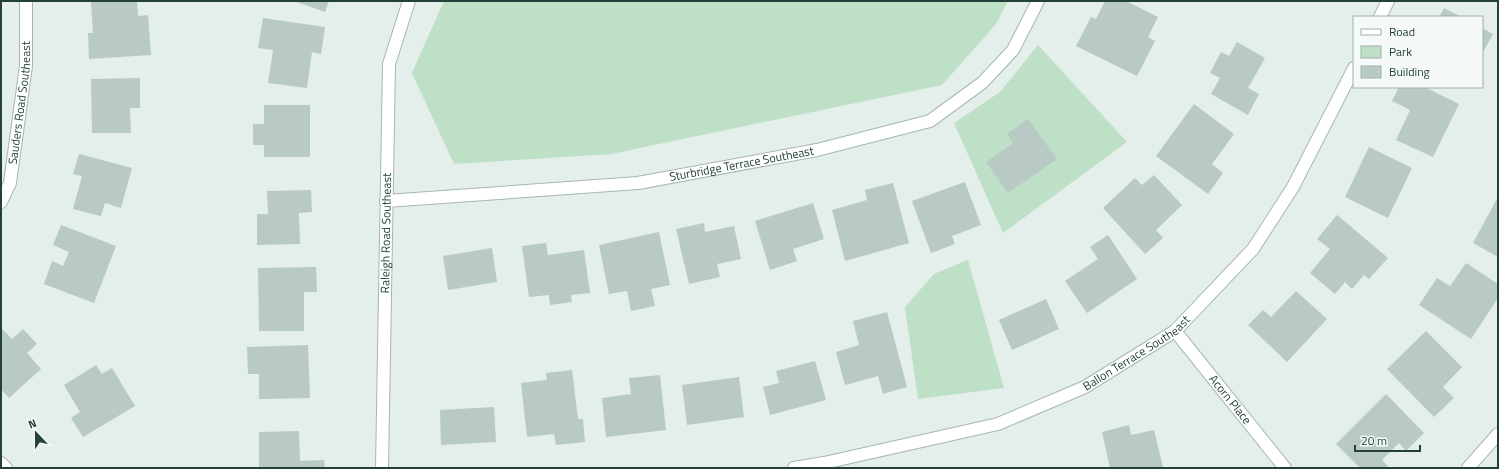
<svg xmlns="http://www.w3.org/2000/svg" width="1499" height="469" font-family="'Titillium Web',sans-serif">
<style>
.green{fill:#bde0c6}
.building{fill:#b9c9c3}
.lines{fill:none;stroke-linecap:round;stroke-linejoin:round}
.minor-casing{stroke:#a6b7b1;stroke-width:14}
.minor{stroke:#fff;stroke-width:12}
.labels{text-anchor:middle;stroke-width:4;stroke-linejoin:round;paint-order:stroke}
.street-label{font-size:12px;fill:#234139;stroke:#f5faf8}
</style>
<rect width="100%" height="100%" fill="#e4eeea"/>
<g class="green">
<path d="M444 1H1008L996 24 942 85 611 154 454 164 412 73Z"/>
<path d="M1038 45 1127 142 1003 233 954 123 1000 92Z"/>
<path d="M968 260 1004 388 918 399 905 307 934 274Z"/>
</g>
<g class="building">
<path d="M91 1H137L138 16 148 15 151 55 89 59 88 33H93Z"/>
<path d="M294 1H329L325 12Z"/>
<path d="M1105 1H1126L1158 17 1148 37 1155 41 1137 76 1076 46 1091 17 1096 19Z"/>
<path d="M1444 8 1461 17H1439Z"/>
<path d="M263 18 325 27 321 54 312 52 307 88 268 83 273 50 258 48Z"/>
<path d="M1482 28 1493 34 1482 54Z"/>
<path d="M1237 42 1265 58 1248 88 1259 94 1248 115 1211 94 1220 78 1210 73 1221 52 1229 56Z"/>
<path d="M140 78V108H130L131 133H92L91 79Z"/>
<path d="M1399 87H1424L1459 104 1433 157 1396 140 1410 110 1392 101Z"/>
<path d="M1194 104 1234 134 1212 164 1223 173 1208 194 1156 156Z"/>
<path d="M264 105H310V157H264V145H253V124H264Z"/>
<path d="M1028 119 1057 159 1008 193 986 162 1013 143 1007 134Z"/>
<path d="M1369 147 1412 168 1388 218 1345 197Z"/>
<path d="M79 154 132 168 121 208 105 203 101 216 73 209 82 176 73 174Z"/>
<path d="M1154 175 1182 205 1156 230 1163 238 1145 254 1103 208 1135 178 1142 185Z"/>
<path d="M965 182 981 225 952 236 955 244 931 253 912 201Z"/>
<path d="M893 183 909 243 845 261 832 210 867 200 865 190Z"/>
<path d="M311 190 312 212 299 213 300 244 257 245V214H268L267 191Z"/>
<path d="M1498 197V257L1473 243Z"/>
<path d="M813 203 824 239 793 249 797 261 770 270 755 221Z"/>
<path d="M1337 215 1388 258 1369 279 1364 275 1352 289 1345 282 1335 294 1310 273 1330 249 1317 239Z"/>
<path d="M704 223 705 232 734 226 741 259 717 264 720 277 689 284 676 229Z"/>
<path d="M61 225 116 246 94 303 44 284 52 261 63 266 69 252 53 245Z"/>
<path d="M659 232 670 285 651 289 655 306 631 311 627 291 609 294 599 245Z"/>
<path d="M1108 235 1137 279 1087 313 1065 281 1098 259 1090 247Z"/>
<path d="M546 243 548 255 584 250 590 293 571 295 572 302 550 305 549 295 529 297 522 246Z"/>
<path d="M492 248 497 282 448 290 443 256Z"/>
<path d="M1466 263 1498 284V298L1471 339 1419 305 1437 278 1450 286Z"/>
<path d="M316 267 317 292H304V331H259L258 268Z"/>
<path d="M1296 291 1327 319 1287 362 1248 325 1263 310 1271 317Z"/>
<path d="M1046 299 1059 329 1012 350 999 320Z"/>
<path d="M887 312 907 387 883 394 878 376 845 385 836 352 859 345 853 321Z"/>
<path d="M1 328 12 339 23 329 37 344 27 353 41 369 9 398 1 389Z"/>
<path d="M1426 331 1462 367 1443 387 1454 398 1434 417 1387 369Z"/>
<path d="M308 345 310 398 259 399V374H248L247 347Z"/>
<path d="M815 361 826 400 770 415 763 387 779 383 776 371Z"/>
<path d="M96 365 102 374 112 368 135 406 83 437 71 418 80 412 64 385Z"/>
<path d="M572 370 578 419H583L585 442 556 445 554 434 527 437 521 383 547 380 546 373Z"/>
<path d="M660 375 666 430 606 437 602 398 631 394 629 378Z"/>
<path d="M739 377 744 417 687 425 682 385Z"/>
<path d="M1386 394 1424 433 1406 451 1399 443 1382 460 1388 466 1386 468H1360L1336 444Z"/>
<path d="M494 407 496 442 441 445 440 410Z"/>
<path d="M1129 425 1131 435 1154 430 1163 467 1157 468H1110L1102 432Z"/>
<path d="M299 431 300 461 324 460 325 468H259V432Z"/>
</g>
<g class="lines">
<defs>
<g id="minor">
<path d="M1380 17 1388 1"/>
<path id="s1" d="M386 201 638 183 817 150 930 121 982 83 1013 50 1038 1"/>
<path id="s2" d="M1 202 10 183 26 66V1"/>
<path id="s3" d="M1175 331 1285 468"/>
<path d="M1 463 6 468"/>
<path id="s4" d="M382 468 389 64 409 1"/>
<path id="s5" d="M794 468 824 463 998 424 1085 387 1175 331 1253 249 1293 187 1354 68"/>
<path d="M1468 468 1498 434"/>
</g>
</defs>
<use href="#minor" class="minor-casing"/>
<use href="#minor" class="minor"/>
</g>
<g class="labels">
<g class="street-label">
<text dy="4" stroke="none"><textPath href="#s2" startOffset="102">Sauders Road Southeast</textPath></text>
<text dy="4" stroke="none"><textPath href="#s1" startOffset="358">Sturbridge Terrace Southeast</textPath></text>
<text dy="4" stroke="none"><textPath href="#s4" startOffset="235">Raleigh Road Southeast</textPath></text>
<text dy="4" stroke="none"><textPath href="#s5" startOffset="365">Ballon Terrace Southeast</textPath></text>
<text dy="4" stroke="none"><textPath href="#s3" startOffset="88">Acorn Place</textPath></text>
</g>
</g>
<rect width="1499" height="469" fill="none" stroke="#234139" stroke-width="4"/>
<rect x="1353" y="16" width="130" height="72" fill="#f5faf8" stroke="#a1b0ac"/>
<rect x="1361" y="29" width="20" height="6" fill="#ffffff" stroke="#a1b0ac"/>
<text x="1389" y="36" font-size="12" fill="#234139">Road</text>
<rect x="1361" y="46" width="20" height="12" fill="#bde0c6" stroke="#a1b0ac"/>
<text x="1389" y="56" font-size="12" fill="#234139">Park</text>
<rect x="1361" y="66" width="20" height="12" fill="#b9c9c3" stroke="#a1b0ac"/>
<text x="1389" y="76" font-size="12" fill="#234139">Building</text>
<g transform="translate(36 433) rotate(338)" stroke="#f5faf8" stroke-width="3" paint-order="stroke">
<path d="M0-3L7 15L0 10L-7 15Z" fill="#234139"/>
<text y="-6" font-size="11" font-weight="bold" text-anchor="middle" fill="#234139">N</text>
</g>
<path d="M1355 445v6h65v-6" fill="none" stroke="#234139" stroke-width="2"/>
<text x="1361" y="445" font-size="12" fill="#234139" stroke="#f5faf8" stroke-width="3" paint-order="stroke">20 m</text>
</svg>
